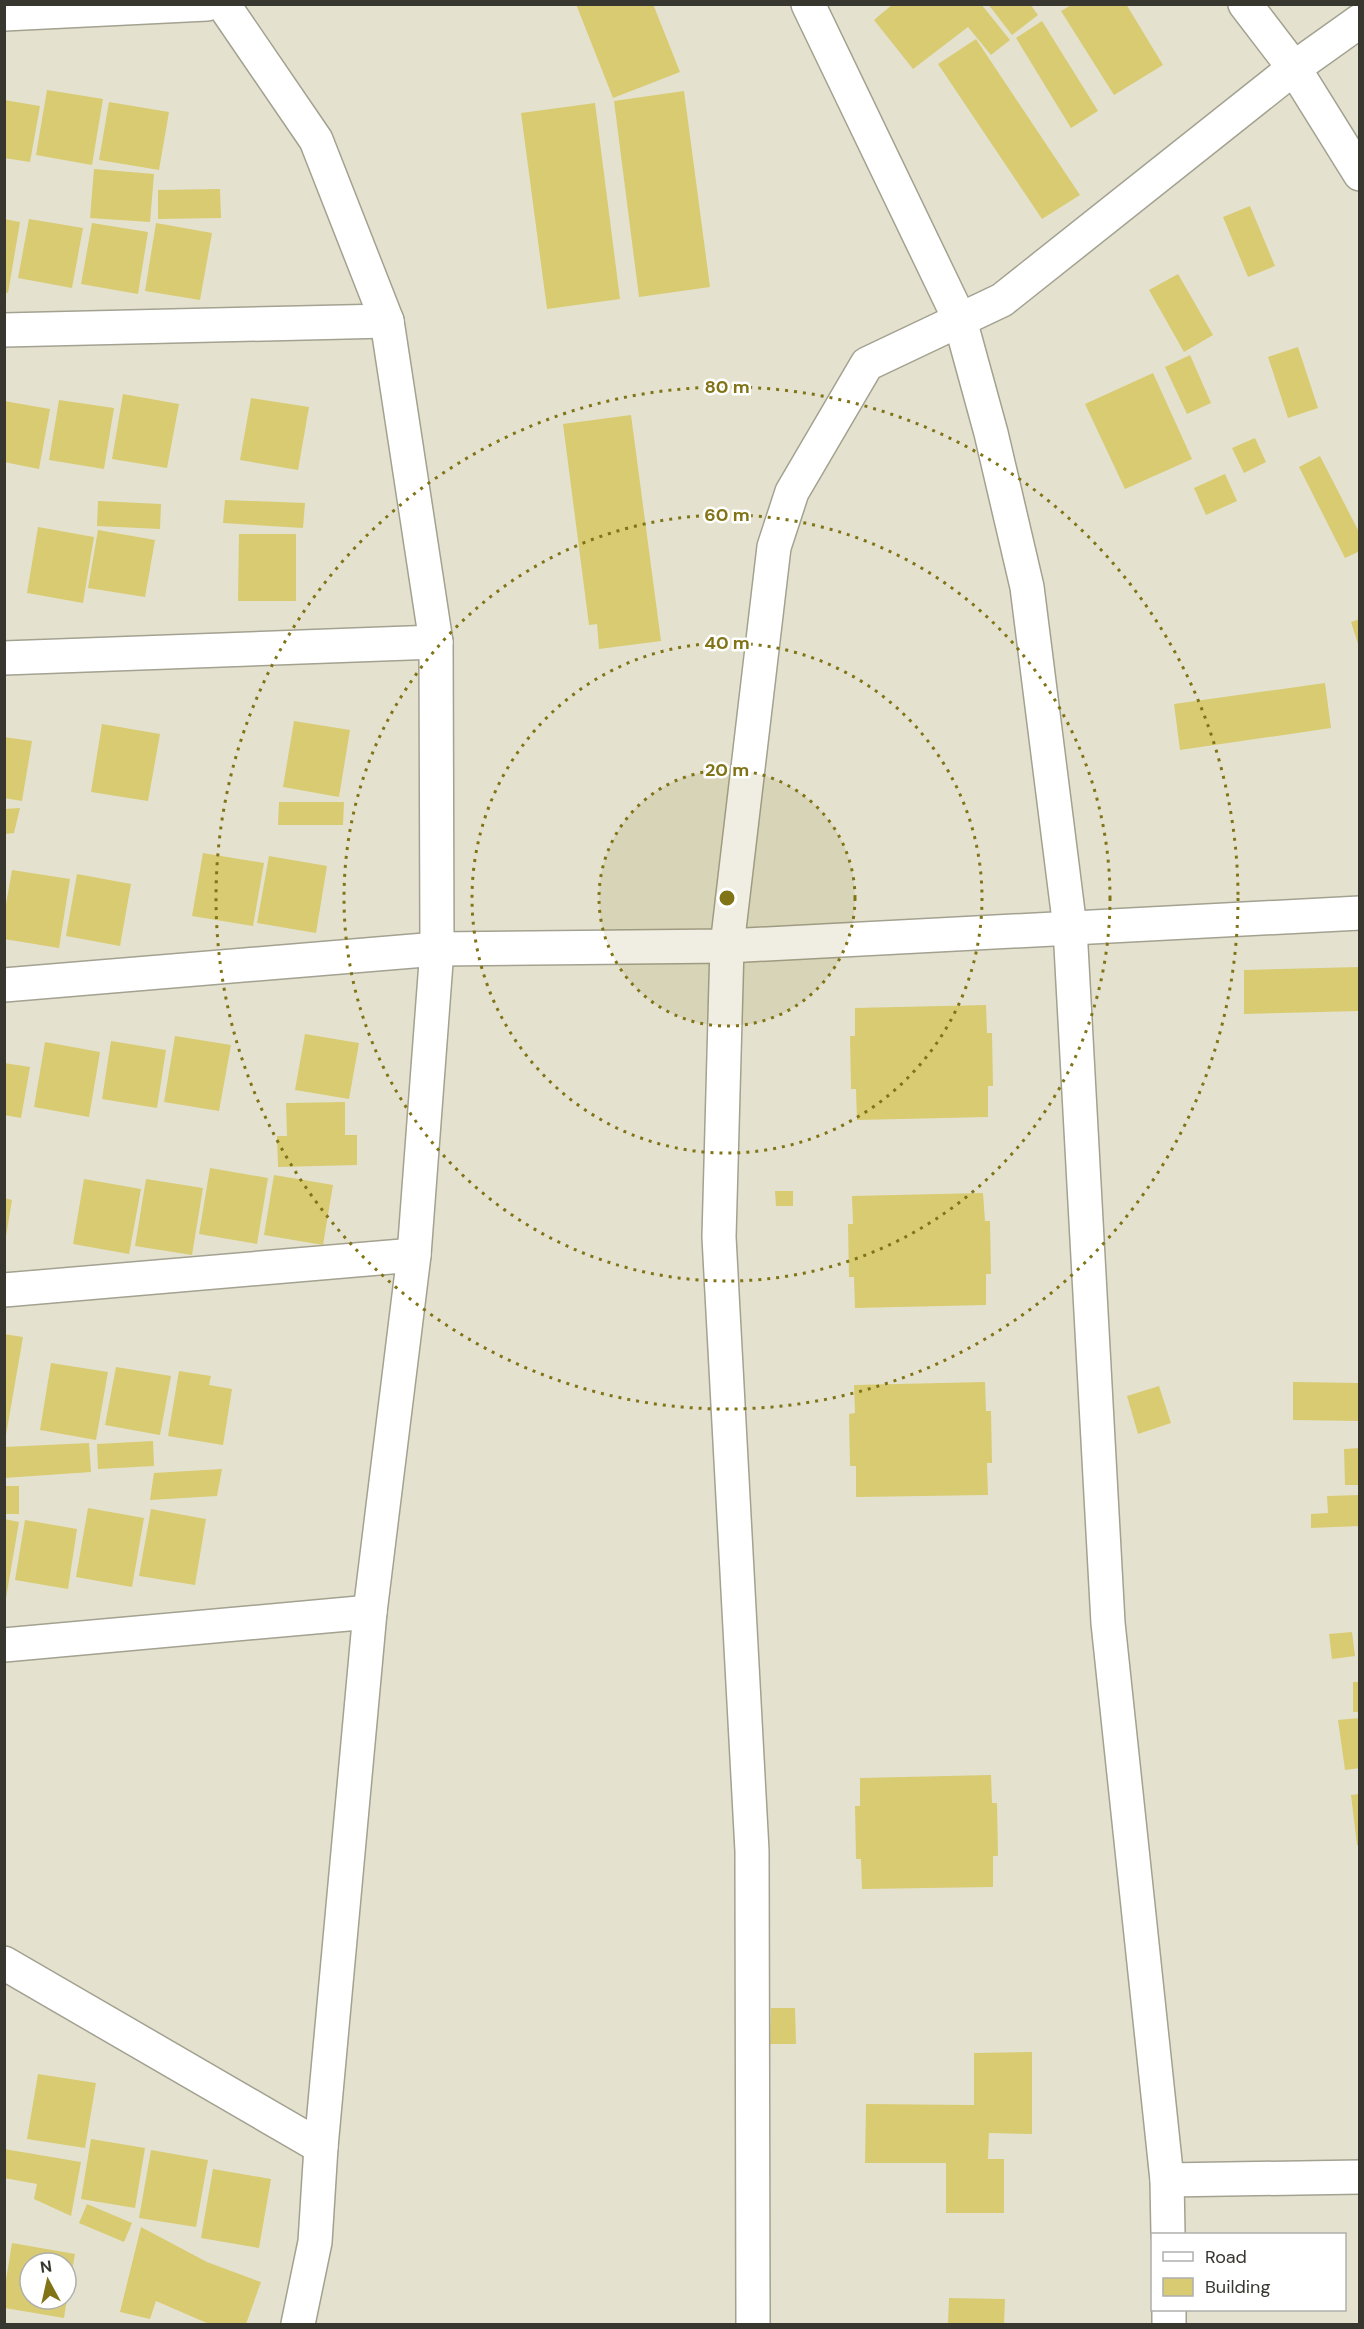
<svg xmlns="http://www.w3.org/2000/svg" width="1364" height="2329" font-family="'DM Sans',sans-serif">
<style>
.building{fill:#d8cb71}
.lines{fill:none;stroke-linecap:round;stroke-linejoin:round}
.minor-casing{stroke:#a3a190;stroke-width:36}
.minor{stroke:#fff;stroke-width:33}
.ring{fill:none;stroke:#817417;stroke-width:3;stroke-dasharray:3 6}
.centre{fill:#817417;stroke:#fff;stroke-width:3}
.ring-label{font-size:18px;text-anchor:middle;font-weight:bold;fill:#817417;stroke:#fff;stroke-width:5;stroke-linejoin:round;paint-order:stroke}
</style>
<rect width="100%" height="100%" fill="#e4e2cf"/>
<g class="building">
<path d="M576 4H653L680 72 613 98Z"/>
<path d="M893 4H981L1010 40 991 55 968 27 913 69 874 20Z"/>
<path d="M988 4H1030L1038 15 1012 35Z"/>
<path d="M1073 4H1126L1163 65 1114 95 1061 11Z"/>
<path d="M1042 21 1098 111 1071 128 1016 38Z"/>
<path d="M976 39 1080 195 1042 219 938 64Z"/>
<path d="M47 90 103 99 92 165 36 155Z"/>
<path d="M684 91 710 287 639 297 614 101Z"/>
<path d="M4 100 40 106 30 162 4 158Z"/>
<path d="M109 102 169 112 159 170 99 160Z"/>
<path d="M595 103 620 299 547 309 521 113Z"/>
<path d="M94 169 154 174 150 222 90 218Z"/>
<path d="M220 189 221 218 158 219V190Z"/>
<path d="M1250 206 1275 266 1248 277 1223 217Z"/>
<path d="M4 219 20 222 8 293 4 292Z"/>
<path d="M29 219 83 228 72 288 18 278Z"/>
<path d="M92 223 148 232 138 294 81 284Z"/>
<path d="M156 223 212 233 200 300 145 291Z"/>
<path d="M1178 274 1213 335 1184 352 1149 290Z"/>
<path d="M1298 347 1318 408 1288 418 1268 357Z"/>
<path d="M1190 355 1211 403 1187 414 1165 367Z"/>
<path d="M1153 373 1192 459 1125 489 1085 404Z"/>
<path d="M123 394 179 404 167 468 112 459Z"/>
<path d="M251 398 309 407 298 470 240 460Z"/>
<path d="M59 400 114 408 104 469 49 460Z"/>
<path d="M4 401 50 409 39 469 4 462Z"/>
<path d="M631 415 661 641 599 649 597 624 589 625 563 424Z"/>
<path d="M1255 438 1266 462 1244 473 1232 448Z"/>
<path d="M1320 456 1360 534V551L1345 558 1299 467Z"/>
<path d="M1225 474 1237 501 1206 515 1194 488Z"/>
<path d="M225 500 305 503 303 528 223 523Z"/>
<path d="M98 501 161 504 160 529 97 526Z"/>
<path d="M38 527 94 537 83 603 27 593Z"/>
<path d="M98 530 155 540 145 597 88 588Z"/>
<path d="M239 534H296V601H238Z"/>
<path d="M1360 619V647H1359L1351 622Z"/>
<path d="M1325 683 1331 728 1180 750 1174 704Z"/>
<path d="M294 721 350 730 339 797 283 787Z"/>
<path d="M102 724 160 734 148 801 91 792Z"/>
<path d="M4 737 32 741 22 801 4 798Z"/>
<path d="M279 802H344L343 825H278Z"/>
<path d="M20 808 14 833 4 834V809Z"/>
<path d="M203 853 264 863 253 926 192 916Z"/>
<path d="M269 856 327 866 316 933 257 923Z"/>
<path d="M12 870 70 879 59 948 4 939V916Z"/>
<path d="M77 874 131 884 120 946 66 936Z"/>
<path d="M1360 967V1011L1244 1014V970Z"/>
<path d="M986 1005 987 1033H992L993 1086H988V1117L857 1120 856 1089H851L850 1036H855V1008Z"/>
<path d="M305 1034 359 1043 349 1099 295 1090Z"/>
<path d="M175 1036 231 1045 219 1111 164 1102Z"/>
<path d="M111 1041 166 1050 157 1108 102 1099Z"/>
<path d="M45 1042 100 1052 89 1117 34 1107Z"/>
<path d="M4 1063 30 1067 21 1118 4 1115Z"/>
<path d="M345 1102V1135H357V1165L278 1167 277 1136H287L286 1103Z"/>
<path d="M210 1168 268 1178 257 1244 199 1234Z"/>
<path d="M274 1175 333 1185 323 1245 264 1235Z"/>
<path d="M84 1179 141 1189 129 1254 73 1244Z"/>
<path d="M146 1179 203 1188 192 1255 135 1246Z"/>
<path d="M775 1191H793V1206H776Z"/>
<path d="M983 1193 985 1221H990L991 1274H986V1305L855 1308 854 1277H849L848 1224H853L852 1196Z"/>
<path d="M4 1198 12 1200 6 1236H4Z"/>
<path d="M4 1334 23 1337 6 1435H4Z"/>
<path d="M51 1363 108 1372 96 1440 40 1430Z"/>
<path d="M116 1367 171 1376 160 1435 105 1425Z"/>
<path d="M179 1371 211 1376 209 1385 232 1389 223 1445 168 1436Z"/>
<path d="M985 1382 986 1411H991L992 1463H987L988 1495 856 1497V1466H850L849 1414 855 1413 854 1385Z"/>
<path d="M1293 1382 1360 1383V1421L1293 1420Z"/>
<path d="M1159 1386 1171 1423 1138 1434 1127 1396Z"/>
<path d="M153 1441 154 1466 98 1469 97 1444Z"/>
<path d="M89 1443 91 1472 4 1478V1447Z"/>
<path d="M1360 1448V1485H1345L1344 1449Z"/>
<path d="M222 1469 217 1496 150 1500 154 1473Z"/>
<rect x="4" y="1486" width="15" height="28"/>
<path d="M1360 1495V1526L1311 1528V1514L1328 1513 1327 1496Z"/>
<path d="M88 1508 144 1518 132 1587 76 1577Z"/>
<path d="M151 1509 206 1519 195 1585 139 1576Z"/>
<path d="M4 1519 19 1522 6 1598H4Z"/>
<path d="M25 1520 77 1529 68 1589 15 1580Z"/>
<path d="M1352 1632 1355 1656 1332 1659 1329 1634Z"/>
<rect x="1353" y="1682" width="7" height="30"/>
<path d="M1360 1718V1768L1345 1770 1338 1720Z"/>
<path d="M991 1775 992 1803H997L998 1856H993V1887L862 1889 861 1859H856L855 1806H860V1778Z"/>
<path d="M1360 1794V1845H1357L1351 1795Z"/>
<path d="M771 2008H795L796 2044H770Z"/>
<path d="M1032 2052V2134L989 2133 988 2159H1004V2213H946V2163H865L866 2104 974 2105V2053Z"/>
<path d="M38 2074 96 2083 85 2148 27 2139Z"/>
<path d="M91 2139 145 2148 135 2208 81 2199Z"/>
<path d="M4 2149 81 2162 71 2216 34 2199 37 2184 4 2178Z"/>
<path d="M151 2150 208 2160 196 2227 139 2218Z"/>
<path d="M213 2169 271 2179 259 2248 201 2238Z"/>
<path d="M87 2204 132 2223 124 2242 79 2223Z"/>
<path d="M141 2227 207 2262 261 2282 246 2324H209L156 2301 150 2319 120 2312Z"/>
<path d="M12 2243 75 2254 67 2298 66 2263H30V2299H67L64 2318 5 2308V2286Z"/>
<path d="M949 2298 1005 2299 1004 2324H948Z"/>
</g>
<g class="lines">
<defs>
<g id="minor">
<path d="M223 4 316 140 387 321 436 642 437 949 414 1255 370 1612 321 2147 315 2242 298 2324"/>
<path d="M808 4 960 320 991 433 1027 587 1070 928 1108 1623 1167 2180 1168 2234"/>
<path d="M1245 4 1294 68 1360 174"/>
<path d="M4 14 207 4"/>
<path d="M4 330 387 321"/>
<path d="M4 658 436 642"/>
<path d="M4 985 437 949 727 946 1360 913"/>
<path d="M4 1290 414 1255"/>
<path d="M4 1645 370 1612"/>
<path d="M4 1963 321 2147"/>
<path d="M1167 2180 1360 2177"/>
<path d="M1169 2310V2324"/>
<path d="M753 2324 752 1851 719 1237 727 946 774 547 792 492 867 364 1002 300 1294 68 1360 21"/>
</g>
</defs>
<use href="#minor" class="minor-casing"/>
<use href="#minor" class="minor"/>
</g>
<circle cx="727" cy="898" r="128" fill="#817417" fill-opacity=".12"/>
<g class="ring">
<circle cx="727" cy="898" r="128"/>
<circle cx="727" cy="898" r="255"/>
<circle cx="727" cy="898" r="383"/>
<circle cx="727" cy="898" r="511"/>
</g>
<circle cx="727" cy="898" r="9" class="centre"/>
<g class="ring-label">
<text x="727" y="393">80 m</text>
<text x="727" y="521">60 m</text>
<text x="727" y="649">40 m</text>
<text x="727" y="776">20 m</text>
</g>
<rect width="1364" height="2329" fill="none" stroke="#37362f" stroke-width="12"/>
<rect x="1151" y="2233" width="195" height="78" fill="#ffffff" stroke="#afafac" stroke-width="1.5"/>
<rect x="1163" y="2252" width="30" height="9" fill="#ffffff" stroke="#afafac" stroke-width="1.5"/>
<text x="1205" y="2263" font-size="18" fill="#37362f">Road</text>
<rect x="1163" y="2278" width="30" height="18" fill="#d8cb71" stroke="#afafac" stroke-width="1.5"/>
<text x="1205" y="2293" font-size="18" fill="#37362f">Building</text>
<g transform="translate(48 2281) rotate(352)"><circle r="28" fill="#ffffff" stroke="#afafac" stroke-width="1.5"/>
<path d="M0-4.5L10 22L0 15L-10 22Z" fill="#817417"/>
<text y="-9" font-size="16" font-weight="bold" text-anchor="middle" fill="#37362f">N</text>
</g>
</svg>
